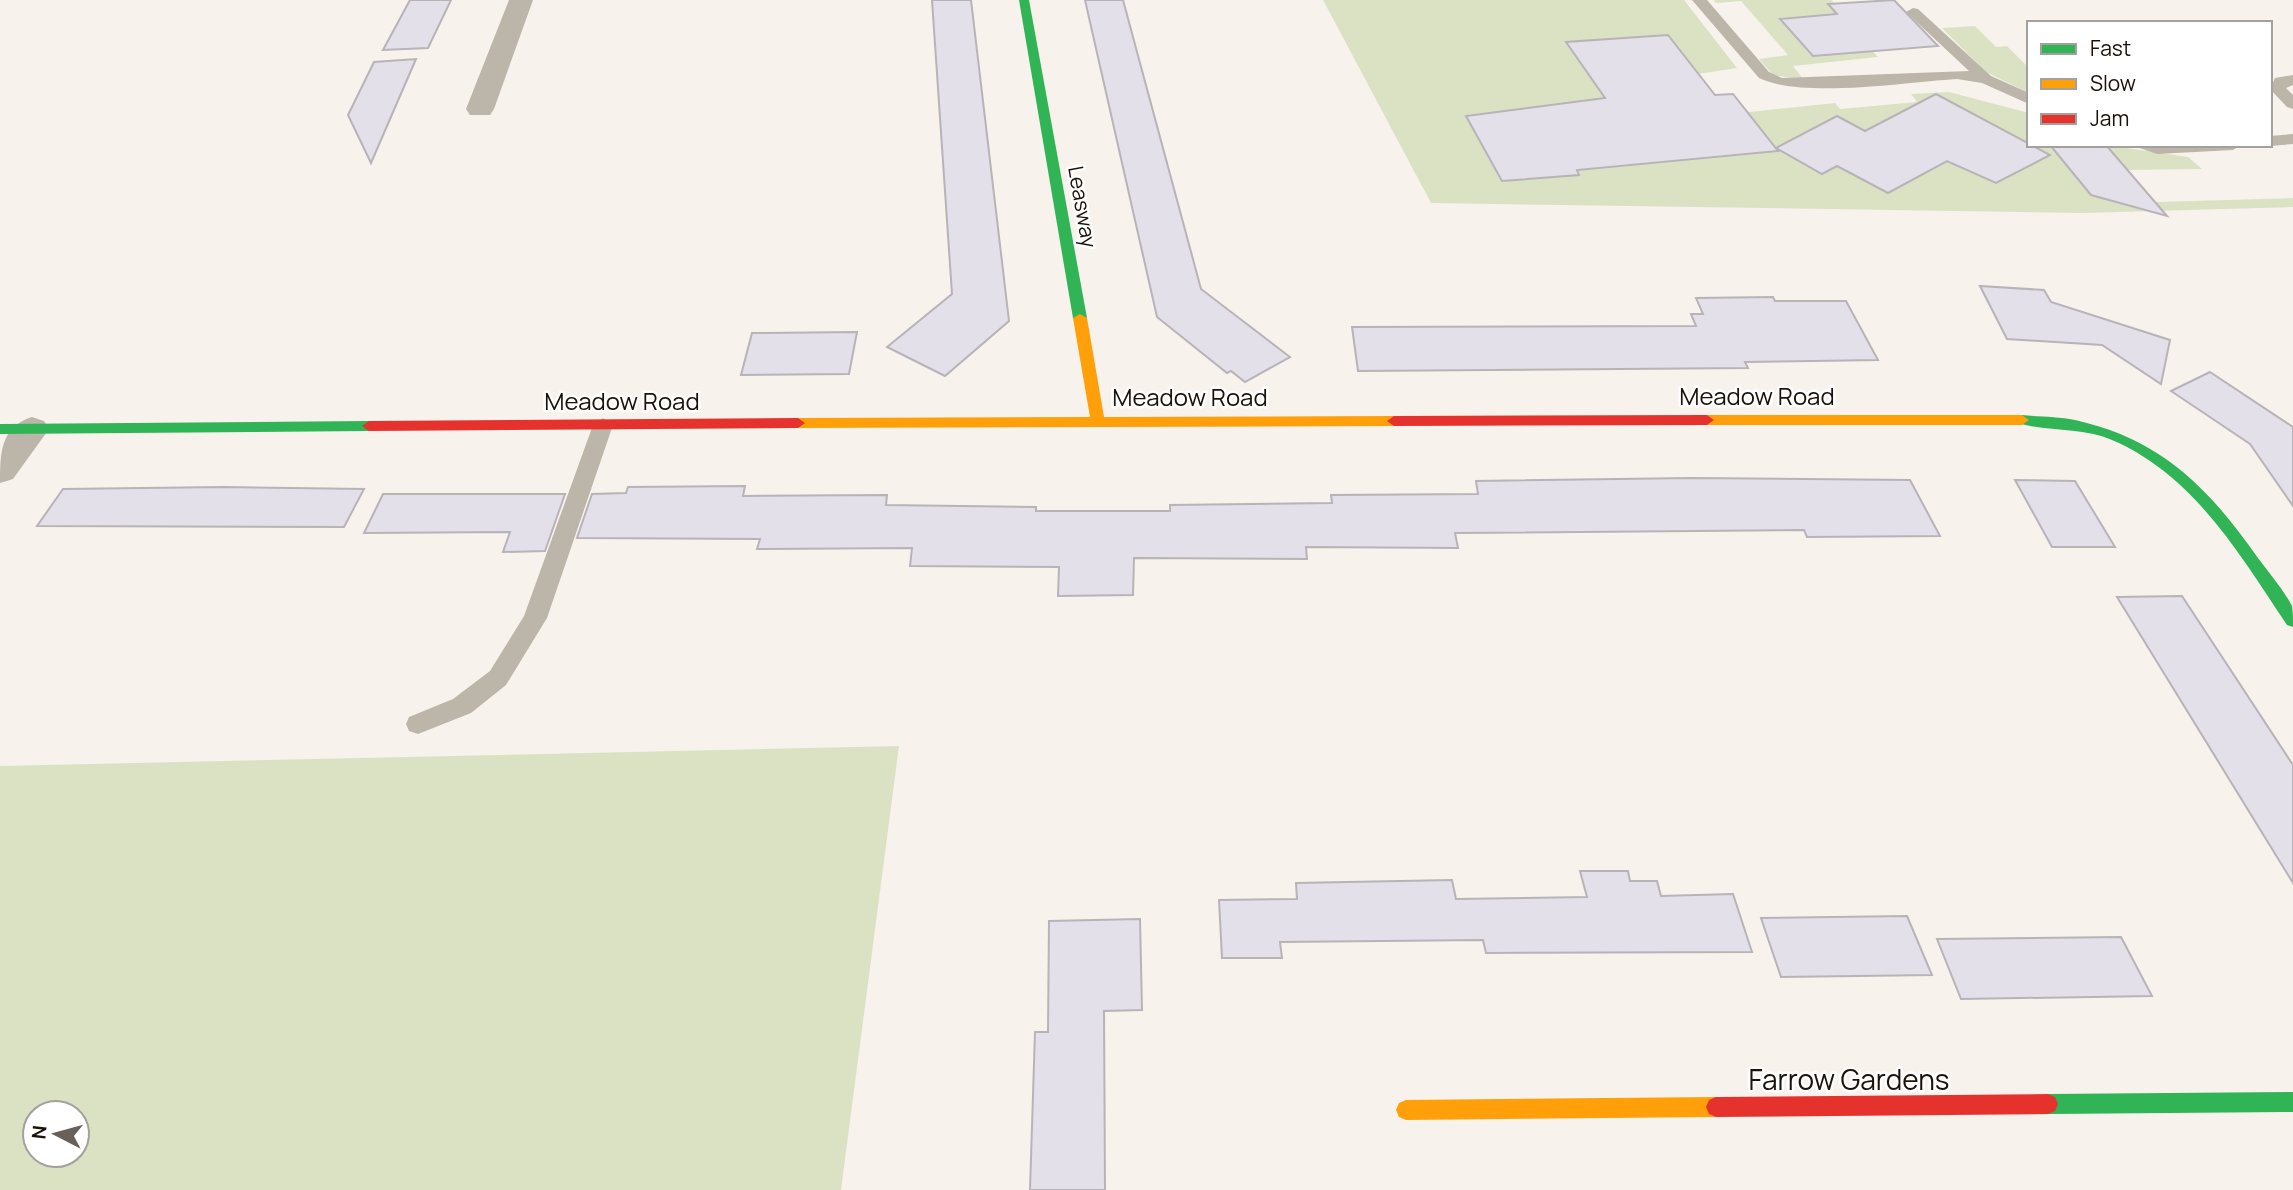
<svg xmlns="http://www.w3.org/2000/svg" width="2293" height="1190" font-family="Manrope,sans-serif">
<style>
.green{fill:#dbe2c4;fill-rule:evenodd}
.building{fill:#e4e0ea;stroke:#b7b3b7;stroke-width:2}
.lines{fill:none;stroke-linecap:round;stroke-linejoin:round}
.lane{fill:#bcb5a9;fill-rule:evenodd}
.street{fill:#bcb5a9;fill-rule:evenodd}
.fast{fill:#30b455;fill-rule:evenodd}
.slow{fill:#ff9f0a;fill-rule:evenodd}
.jam{fill:#e5322d;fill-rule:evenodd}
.labels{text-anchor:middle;stroke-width:5;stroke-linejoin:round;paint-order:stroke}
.far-street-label{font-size:21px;fill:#1b1209;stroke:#fff}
.street-label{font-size:24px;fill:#1b1209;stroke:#fff}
.near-street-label{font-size:28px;fill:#1b1209;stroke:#fff}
</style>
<rect width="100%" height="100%" fill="#f8f2ed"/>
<g class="green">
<path d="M1323 0H1684L1737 68 1698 74 1695 97 1733 94 1748 112 1835 103 1840 109 1917 102 1911 94 1949 92 2029 113V145H2050L2121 203 2293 198V207L2084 213 1431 203Z"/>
<path d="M1714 0H1831L1835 3 1829 5 1878 57 1793 66 1804 80 1773 75 1759 59 1788 55 1741 1 1716 3Z"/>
<path d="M1975 26 1996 47 2007 46 2029 68V93L1986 72 1942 28Z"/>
<path d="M2106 145 2188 157 2202 169 2128 170Z"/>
<path d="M899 746 841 1190H0V766ZM35 1113H77V1155H35Z"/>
</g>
<g class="building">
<path d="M410 0H451L428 48 383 50Z"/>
<path d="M932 0H971L1009 321 945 376 887 347 952 294Z"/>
<path d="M1085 0H1123L1201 289 1290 357 1245 382 1231 371 1227 373 1157 317Z"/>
<path d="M1894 0 1938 46 1813 56 1780 19 1837 14 1828 4Z"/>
<path d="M1668 35 1715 95 1733 94 1778 151 1577 170 1579 175 1502 181 1466 116 1605 98 1566 42Z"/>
<path d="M416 59 371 163 348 115 374 62Z"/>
<path d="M1936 94 2050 155 1996 183 1947 161 1888 193 1837 166 1822 174 1776 148 1837 116 1865 131Z"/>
<path d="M2050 145H2106L2167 216 2091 195Z"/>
<path d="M1980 286 2044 290 2051 302 2170 340 2161 384 2102 345 2007 339Z"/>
<path d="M1773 297 1775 301H1846L1878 360 1745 362 1748 368 1358 371 1352 327 1696 326 1691 314H1703L1696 298Z"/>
<path d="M857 332 849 374 741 375 752 333Z"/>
<path d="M2210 372 2293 427V506L2250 444 2171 391Z"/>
<path d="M1692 478 1910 480 1940 536 1807 537 1804 530 1455 533 1458 548 1306 547 1307 559 1134 558 1133 595 1058 596 1059 567 910 566 912 548 757 549 760 539 577 538 592 494 626 493 628 487 745 486 743 496 887 495 886 505 1036 507V511H1170V505L1332 503 1331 495 1478 494 1476 481Z"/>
<path d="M2015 480 2075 481 2115 547H2052Z"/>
<path d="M223 487 364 489 344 527 37 526 63 489Z"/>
<path d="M383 494H565L545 551 503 552 510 532 364 533Z"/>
<path d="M2182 596 2293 765V883L2117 597Z"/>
<path d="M1580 871H1628L1630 881H1657L1661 896 1733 894 1752 952 1486 953 1483 940 1280 942 1282 958H1222L1219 900 1297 899 1296 883 1452 880 1456 899 1587 897Z"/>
<path d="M1907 916 1932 975 1781 977 1761 918Z"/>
<path d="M1140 919 1142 1010 1104 1011 1105 1190H1030L1035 1032H1048L1049 921Z"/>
<path d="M2121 937 2152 996 1961 999 1937 939Z"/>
</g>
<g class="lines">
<g class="lane">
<path d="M1692 0H1707L1769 72 1782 78 1969 71 1906 12 1913 8 1918 9 1991 76 2029 93V104L1982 83 1957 79C1906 82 1802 99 1759 78Z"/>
<path d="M2293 75V85L2286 88 2293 95V109L2287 107 2270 89 2275 78Z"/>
<path d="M2293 134V144L2270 146 2267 145H2270V136Z"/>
<path d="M2131 145H2241L2233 150 2157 154Z"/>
<path d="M603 418 613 425 547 618 506 685 471 713 418 734 409 731 406 724 409 717 453 699 490 671 524 616 593 425Z"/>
</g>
<g class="street">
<path d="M509 0H533L494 109 490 115H470L466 109Z"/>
<path d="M32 417 44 421 49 429 13 479 0 483C0 454 0 427 32 417Z"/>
</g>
<g class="fast">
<path d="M1019 0H1029L1087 318 1080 322 1073 318Z"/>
<path d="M2022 415C2039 417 2058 416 2075 420 2161 439 2209 488 2258 558 2269 573 2283 589 2292 606 2293 612 2293 621 2293 627L2287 625C2240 555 2194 475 2112 440 2081 427 2048 432 2017 423L2015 420 2017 417Z"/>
<path d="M369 421 376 426 369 431 0 434V424Z"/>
<path d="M2293 1092V1112L2048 1114 2041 1111 2038 1104 2041 1097 2048 1094Z"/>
</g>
<g class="slow">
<path d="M1080 314 1087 318 1104 417 1394 416 1401 421 1394 426 798 428 791 423 798 418 1090 417 1073 318Z"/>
<path d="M1707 415H2022L2029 420 2022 425H1707L1700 420Z"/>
<path d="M1716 1097 1723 1100 1726 1107 1723 1114 1716 1117 1406 1120 1399 1117 1396 1110 1399 1103 1406 1100Z"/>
</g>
<g class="jam">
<path d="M1707 415 1714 420 1707 425 1394 426 1387 421 1394 416Z"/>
<path d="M798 418 805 423 798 428 369 431 362 426 369 421Z"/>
<path d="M2048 1094 2055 1097 2058 1104 2055 1111 2048 1114 1716 1117 1709 1114 1706 1107 1709 1100 1716 1097Z"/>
</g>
</g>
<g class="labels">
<g class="far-street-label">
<text transform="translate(1082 207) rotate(80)" y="7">Leasway</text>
</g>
<g class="street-label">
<text x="1757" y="405">Meadow Road</text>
<text x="1190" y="406">Meadow Road</text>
<text x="622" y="410">Meadow Road</text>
</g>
<g class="near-street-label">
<text x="1849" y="1090">Farrow Gardens</text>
</g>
</g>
<rect x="2027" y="21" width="245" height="126" fill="#ffffff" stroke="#a4a09d" stroke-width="2"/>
<rect x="2041" y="44" width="35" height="10" fill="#30b455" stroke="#a4a09d" stroke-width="2"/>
<text x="2090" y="56" font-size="21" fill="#1b1209">Fast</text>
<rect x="2041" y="79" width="35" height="10" fill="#ff9f0a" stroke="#a4a09d" stroke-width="2"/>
<text x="2090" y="91" font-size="21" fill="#1b1209">Slow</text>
<rect x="2041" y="114" width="35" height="10" fill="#e5322d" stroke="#a4a09d" stroke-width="2"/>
<text x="2090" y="126" font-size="21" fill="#1b1209">Jam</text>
<g transform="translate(56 1134) rotate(276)"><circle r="33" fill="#ffffff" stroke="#a4a09d" stroke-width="2"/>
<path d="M0-5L12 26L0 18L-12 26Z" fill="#686059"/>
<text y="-10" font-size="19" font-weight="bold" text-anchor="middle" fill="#1b1209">N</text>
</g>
</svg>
